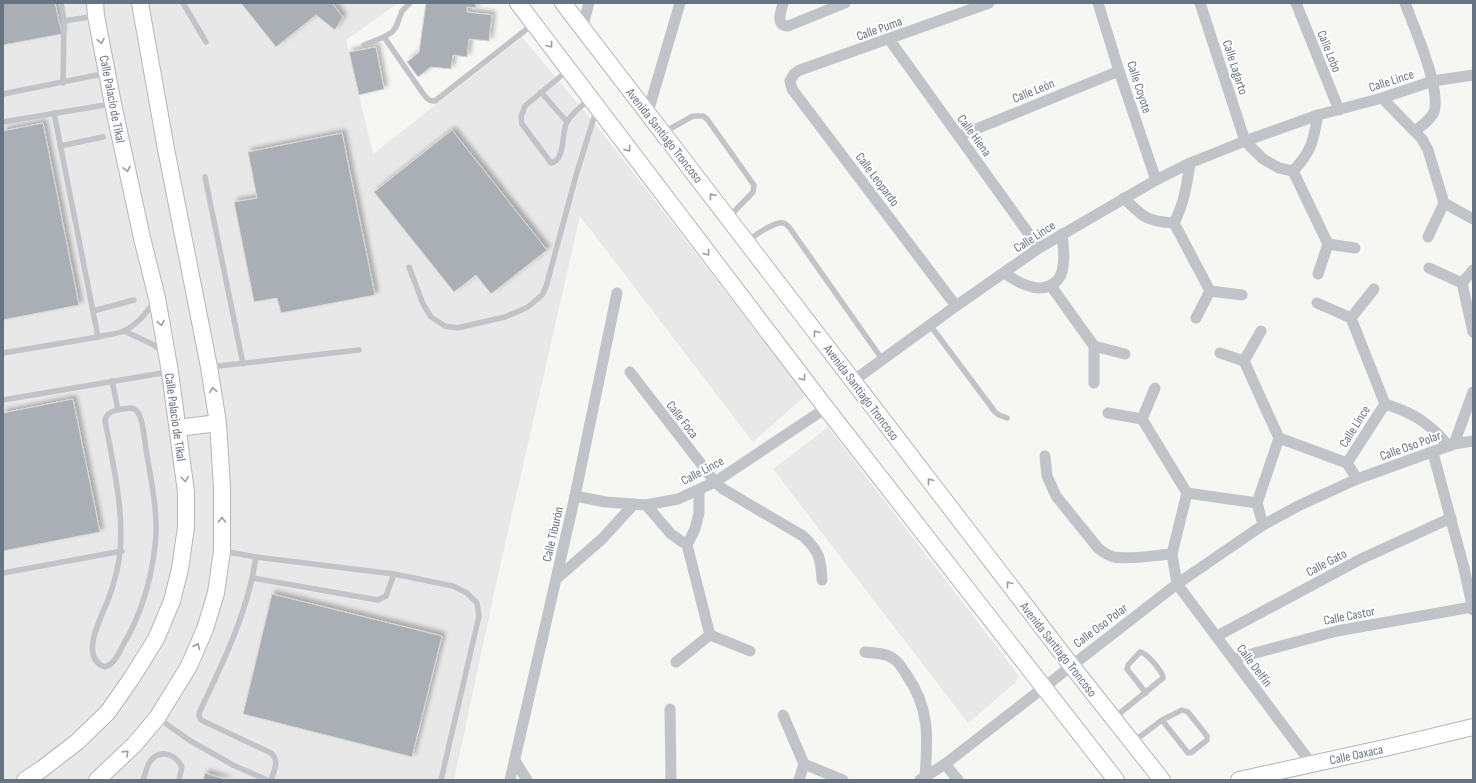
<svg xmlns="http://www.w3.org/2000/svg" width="1476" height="783" font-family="'Sofia Sans Condensed',sans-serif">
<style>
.built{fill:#e7e8e7}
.building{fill:#aaafb6;stroke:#d8d8d6;filter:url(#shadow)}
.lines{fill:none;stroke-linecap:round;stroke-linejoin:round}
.secondary-casing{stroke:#b3b6bb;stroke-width:18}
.lane{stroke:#c0c3c7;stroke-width:5.5}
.street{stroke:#c0c3c7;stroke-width:11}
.secondary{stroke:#fff;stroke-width:16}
.oneway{stroke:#959da8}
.labels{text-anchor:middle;stroke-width:4;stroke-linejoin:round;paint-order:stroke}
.street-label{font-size:13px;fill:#687382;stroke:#fff}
</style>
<defs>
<filter id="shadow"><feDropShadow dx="3.5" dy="-3.5" stdDeviation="2" flood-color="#0004"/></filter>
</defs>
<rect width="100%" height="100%" fill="#f6f6f3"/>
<g class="built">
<path d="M3 3H398L346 40 373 154 522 37 600 130 806 395 753 442 580 216 496 584 454 780H3Z"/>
<path d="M828 427 1019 676 1015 683 968 723 773 469Z"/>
</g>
<g class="building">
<path d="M3 3H55L62 34 3 45Z"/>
<path d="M241 3H332L343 17 335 30 316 15 276 47Z"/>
<path d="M426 3H476V8L467 7V12L492 15 489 41 469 39 467 57 453 55 451 69 431 67 418 77 407 62 419 52Z"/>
<path d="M376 47 384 89 359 95 349 52Z"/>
<path d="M43 123 79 305 3 320V131Z"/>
<path d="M452 130 547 250 491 294 476 275 454 292 374 192Z"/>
<path d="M342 133 375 295 281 313 277 298 254 302 234 202 257 198 248 152Z"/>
<path d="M73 399 100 532 3 551V413Z"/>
<path d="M272 594 442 636 412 757 243 714Z"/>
<path d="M205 773 228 780H203Z"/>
</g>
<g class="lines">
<defs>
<g id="secondary">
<path d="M518 3 826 408 1116 780"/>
<path d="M563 3 1071 665 1162 780"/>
<path d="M178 428 218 423"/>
<path d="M25 780 42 769 77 742 108 712 131 679 156 639 172 601 180 569 186 527V492L170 372 157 298 142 238 113 104 96 16 95 3"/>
<path d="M97 780 134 745 157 718 189 666 205 629 216 593 222 551V488L218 423 209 367 166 149 140 3"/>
<path d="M1239 780 1398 745 1473 727"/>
</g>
</defs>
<use href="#secondary" class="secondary-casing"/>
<g class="lane">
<path d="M61 3 64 21 63 83"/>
<path d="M183 3 206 42"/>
<path d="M64 21 95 16"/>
<path d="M384 37 422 92C426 97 428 102 435 101L532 25"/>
<path d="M364 45 384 37 392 32 396 27 402 11 410 3"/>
<path d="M568 70 525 106 521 117 522 124 551 163C566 160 561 132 567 122 572 113 582 106 589 99"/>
<path d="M541 92 567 122"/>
<path d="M3 94 107 73"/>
<path d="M3 122 111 104"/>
<path d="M664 132 693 116H703L707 119 754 185 753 192 729 217"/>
<path d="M60 146 103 137"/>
<path d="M205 177 243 364"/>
<path d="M747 241C755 236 775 220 784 223 786 224 788 226 789 227L882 359"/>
<path d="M409 267 423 304 431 317 445 326 457 328 505 317 528 307 542 295 546 287 577 172 596 111"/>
<path d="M93 311 134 300"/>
<path d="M930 325 995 412 999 415 1007 418"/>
<path d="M124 331 152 344 164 352"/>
<path d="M98 337C106 335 116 334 124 331 137 325 146 313 154 302"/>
<path d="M3 353 98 337 54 113"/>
<path d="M210 367 359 350"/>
<path d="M112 381 118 410"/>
<path d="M3 400 168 372"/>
<path d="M132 408C135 409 137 410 139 414 144 424 144 438 146 449 151 481 159 514 155 546 151 582 140 617 122 647 118 655 114 664 105 667 78 658 102 616 108 600 112 590 115 580 117 570 128 525 113 465 105 420 108 409 122 409 132 408Z"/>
<path d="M223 551 256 557 394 574 453 586 467 593 477 603 479 616 441 780"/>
<path d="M256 557C248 612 223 663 199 713V716L201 720 271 753C280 761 274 770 271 780"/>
<path d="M3 573 122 551"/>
<path d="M253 578 378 600 386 596 394 574"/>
<path d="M158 718 189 740 233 765 267 780"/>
<path d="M1114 718 1163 678C1163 672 1147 653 1140 652L1128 665 1127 669 1146 693"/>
<path d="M1133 742 1162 720 1182 710 1188 712 1207 736V740L1192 752 1188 753 1162 720"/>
<path d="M143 780C145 775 146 770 148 765 157 748 174 752 182 767L179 780"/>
</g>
<g class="street">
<path d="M783 3C781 11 775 26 788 26L845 3"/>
<path d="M1098 3 1119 71 1156 180"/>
<path d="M1200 3 1245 141 1263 159 1279 168 1293 171"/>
<path d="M1296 3 1339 110"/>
<path d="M1405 3C1413 25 1444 94 1433 114 1429 121 1421 126 1415 131"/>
<path d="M582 28 589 3"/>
<path d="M889 39 1039 248"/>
<path d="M1382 98 1422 139 1428 150 1444 203 1428 237"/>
<path d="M648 112 680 3"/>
<path d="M959 136 1119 71"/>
<path d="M1293 171 1328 244 1318 274"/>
<path d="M1293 171C1312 151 1313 141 1318 115"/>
<path d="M1124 198C1143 217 1146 221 1174 223"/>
<path d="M1444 203 1473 219"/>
<path d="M1174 223 1210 291"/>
<path d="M1174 223C1184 204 1187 184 1190 163"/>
<path d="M1328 244 1355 248"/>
<path d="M1429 268 1462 283"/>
<path d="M1004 273C1011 277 1018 283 1026 285 1043 292 1061 286 1063 266 1065 255 1063 245 1062 234"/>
<path d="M1462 283 1473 332"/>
<path d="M1462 283 1473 270"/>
<path d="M1051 286 1094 346"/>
<path d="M1210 291 1242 295"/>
<path d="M1317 303 1351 318 1385 404"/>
<path d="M956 306 792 89 790 81 794 74 800 70 989 3"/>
<path d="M1196 318 1210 291"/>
<path d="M1351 318 1374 289"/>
<path d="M1220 353 1244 361 1279 438 1257 503 1263 525"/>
<path d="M1244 361 1261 331"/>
<path d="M630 372 715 482 723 489 803 536C819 551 821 558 822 580"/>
<path d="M853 381 956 306 1039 248 1156 180 1190 163 1245 141 1318 115 1382 98 1433 81 1473 75"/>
<path d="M1094 383V346L1125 354"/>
<path d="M1385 404C1414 413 1429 423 1449 446"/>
<path d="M1108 413 1142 419 1155 388"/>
<path d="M1142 419 1187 493"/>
<path d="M1279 438 1347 463 1357 479"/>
<path d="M1454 444 1473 392"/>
<path d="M1433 453 1464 568 1473 610"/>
<path d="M1045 456 1047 476 1056 496 1098 548C1103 552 1108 556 1114 557 1129 560 1156 555 1172 554"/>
<path d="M1347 463 1385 404"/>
<path d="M699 490V513L695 529 687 545 710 635 750 651"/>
<path d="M575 496 606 502 646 505 678 499 715 482 826 408"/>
<path d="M1257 503 1187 493 1172 554 1177 584 1311 763"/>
<path d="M646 505 671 534 687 545"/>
<path d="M556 579 602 539 634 504"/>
<path d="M1217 636 1361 559 1451 518"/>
<path d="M865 652C872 653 880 653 886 655 896 658 901 666 906 674 930 708 928 737 925 777"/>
<path d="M1233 659 1337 631 1472 607"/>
<path d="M676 662 710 635"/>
<path d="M670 709 671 780"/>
<path d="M783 715 804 764 799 780"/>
<path d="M515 761 527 780"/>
<path d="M804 764 843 780"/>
<path d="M945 764 958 780"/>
<path d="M510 780 575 496 617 293"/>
<path d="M920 780 945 764 1177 584 1263 525 1300 505 1357 479 1454 444 1473 441"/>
</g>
<use href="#secondary" class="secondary"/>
</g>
<defs><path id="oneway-chevron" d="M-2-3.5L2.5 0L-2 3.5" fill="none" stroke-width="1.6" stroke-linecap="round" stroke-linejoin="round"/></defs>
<g class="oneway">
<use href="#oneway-chevron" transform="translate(101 41) rotate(79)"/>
<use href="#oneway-chevron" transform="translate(550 45) rotate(53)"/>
<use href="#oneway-chevron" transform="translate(628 149) rotate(54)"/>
<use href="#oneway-chevron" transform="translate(127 169) rotate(78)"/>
<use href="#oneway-chevron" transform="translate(712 196) rotate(-127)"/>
<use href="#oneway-chevron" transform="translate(707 253) rotate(53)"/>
<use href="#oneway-chevron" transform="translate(161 323) rotate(80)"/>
<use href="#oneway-chevron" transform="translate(816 333) rotate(-127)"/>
<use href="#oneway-chevron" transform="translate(803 378) rotate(53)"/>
<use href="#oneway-chevron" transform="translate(213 390) rotate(-98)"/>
<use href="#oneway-chevron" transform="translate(185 479) rotate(83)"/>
<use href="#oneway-chevron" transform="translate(930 481) rotate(-128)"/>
<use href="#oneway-chevron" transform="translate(222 520) rotate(-90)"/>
<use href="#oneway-chevron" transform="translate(1009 584) rotate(-128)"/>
<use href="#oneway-chevron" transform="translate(197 646) rotate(-67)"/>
<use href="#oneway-chevron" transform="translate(126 753) rotate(-44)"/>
</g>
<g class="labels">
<g class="street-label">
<text transform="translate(879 28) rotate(-20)" y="5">Calle Puma</text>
<text transform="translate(1330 51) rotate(68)" y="5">Calle Lobo</text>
<text transform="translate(1236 67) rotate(72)" y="5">Calle Lagarto</text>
<text transform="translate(1391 80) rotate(-18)" y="5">Calle Lince</text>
<text transform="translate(1140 87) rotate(72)" y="5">Calle Coyote</text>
<text transform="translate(1033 90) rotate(-22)" y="5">Calle León</text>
<text transform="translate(113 99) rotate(79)" y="5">Calle Palacio de Tikal</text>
<text transform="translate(665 135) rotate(52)" y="5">Avenida Santiago Troncoso</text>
<text transform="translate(975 135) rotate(54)" y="5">Calle Hiena</text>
<text transform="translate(878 179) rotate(53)" y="5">Calle Leopardo</text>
<text transform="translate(1034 236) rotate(-33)" y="5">Calle Lince</text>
<text transform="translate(862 392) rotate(53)" y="5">Avenida Santiago Troncoso</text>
<text transform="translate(176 417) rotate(82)" y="5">Calle Palacio de Tikal</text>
<text transform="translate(683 419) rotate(52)" y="5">Calle Foca</text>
<text transform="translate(1354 426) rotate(-58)" y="5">Calle Lince</text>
<text transform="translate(1410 445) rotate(-20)" y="5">Calle Oso Polar</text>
<text transform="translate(702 470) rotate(-28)" y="5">Calle Lince</text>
<text transform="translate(552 534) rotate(-77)" y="5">Calle Tiburón</text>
<text transform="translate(1326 562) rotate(-28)" y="5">Calle Gato</text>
<text transform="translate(1349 615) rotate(-11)" y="5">Calle Castor</text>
<text transform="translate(1100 625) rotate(-37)" y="5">Calle Oso Polar</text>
<text transform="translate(1059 649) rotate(52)" y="5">Avenida Santiago Troncoso</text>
<text transform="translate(1255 665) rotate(53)" y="5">Calle Delfín</text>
<text transform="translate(1356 754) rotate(-12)" y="5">Calle Oaxaca</text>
</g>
</g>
<rect width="1476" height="783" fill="none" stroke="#687382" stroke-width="8"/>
</svg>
